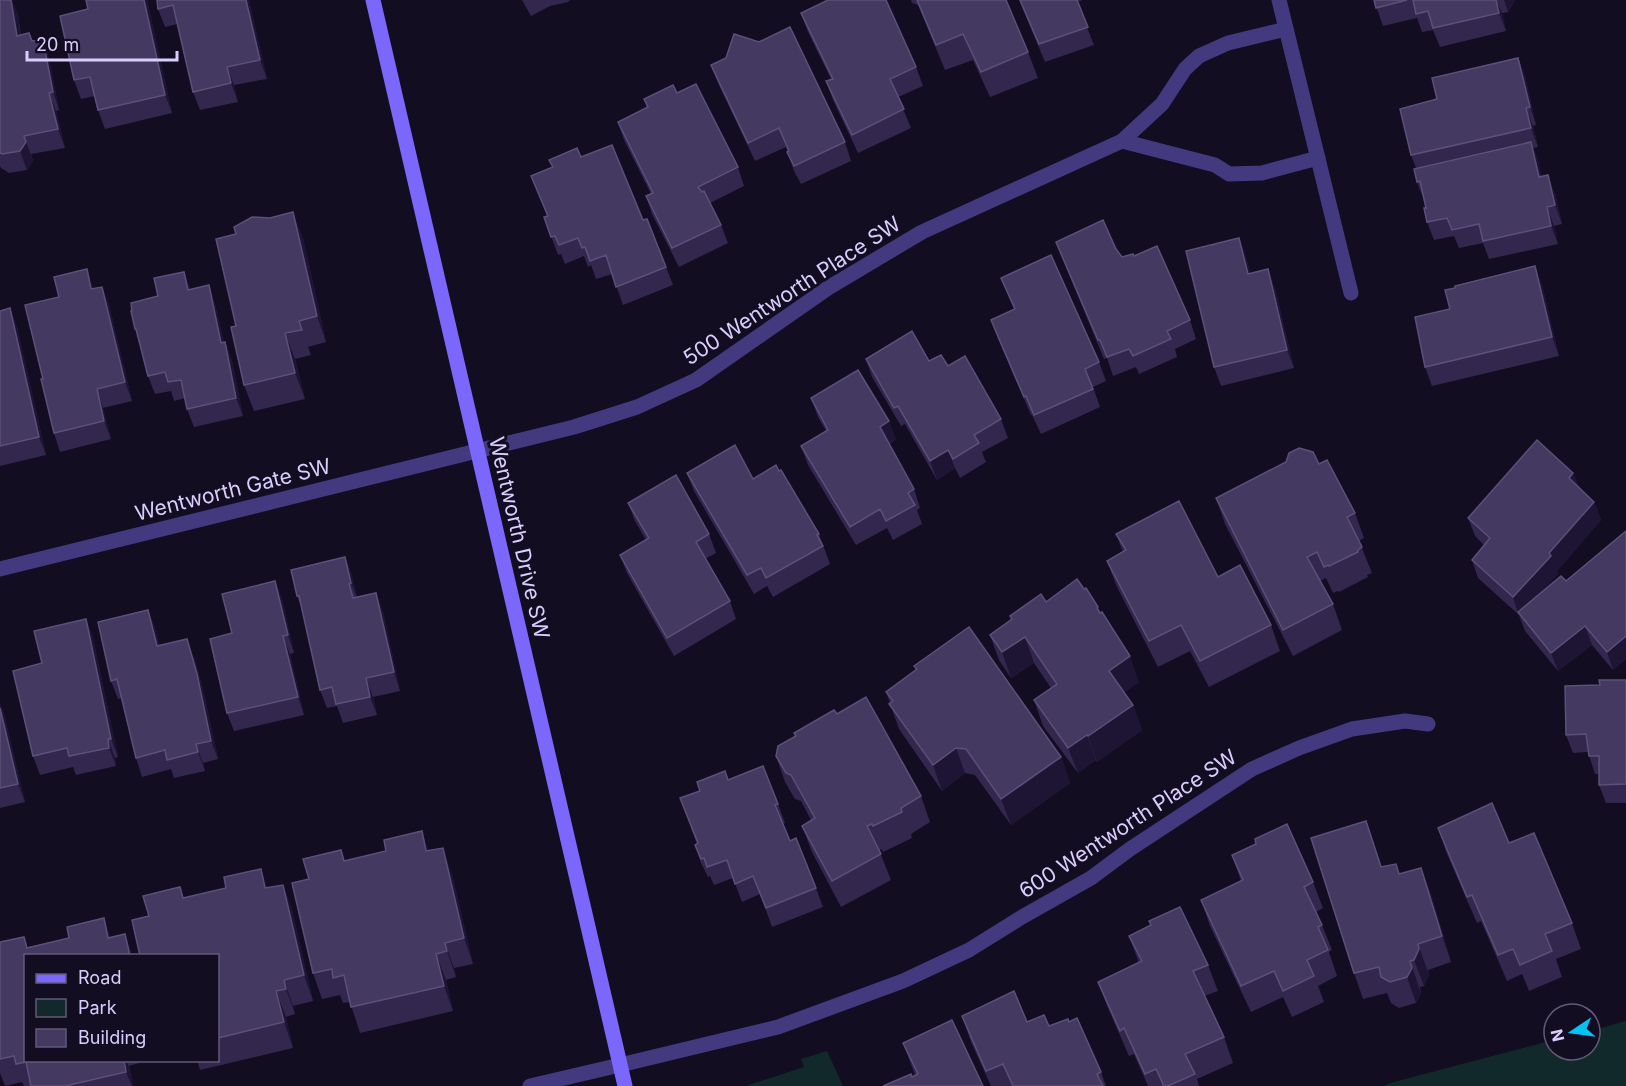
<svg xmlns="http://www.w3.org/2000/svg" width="1626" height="1086" font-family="Inter,sans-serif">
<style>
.green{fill:#11292a}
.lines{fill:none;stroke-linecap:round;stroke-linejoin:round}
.lane{stroke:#43397f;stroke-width:15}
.street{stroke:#43397f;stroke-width:15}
.secondary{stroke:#7b67fc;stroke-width:15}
.wall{fill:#33274e}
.shaded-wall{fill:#1e1534}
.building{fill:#443961;stroke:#5c507a;stroke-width:1.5}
.labels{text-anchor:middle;stroke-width:6;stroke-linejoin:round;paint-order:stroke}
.street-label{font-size:21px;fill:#d9cefe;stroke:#130d21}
</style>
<rect width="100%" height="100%" fill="#130d21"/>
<g class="green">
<path d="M1626 1021V1086H1384L1390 1083 1554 1040V1050H1590V1031Z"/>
<path d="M827 1051 843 1086H746L804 1067 801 1059Z"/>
</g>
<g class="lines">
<path class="lane" d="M530 1086 620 1065"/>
<g class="street">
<path d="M1279 0 1351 293"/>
<path d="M1122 141 1215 165 1229 174 1262 173 1318 158"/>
<path d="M0 569 574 427 637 407 696 380 828 288 922 232 1122 141 1162 104 1185 69 1199 56 1228 43 1286 29"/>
<path d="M620 1065 778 1027 903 981 969 950 1022 917 1091 878 1130 849 1252 769 1299 748 1352 729 1405 721 1428 724"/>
</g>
<path class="secondary" d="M373 0 625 1086"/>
</g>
<g class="wall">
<path d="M0 0 18 14 21 35 32 41 43 40 49 59 59 110 56 111 65 148 31 154 33 161 27 170 9 173 1 168 0 166Z"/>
<path d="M86 0H147L172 113 105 129 98 110 95 96 81 99 74 80 88 9Z"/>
<path d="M157 0H249L267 79 234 85 238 102 200 110 193 92 177 24 165 27 158 9Z"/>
<path d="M522 0H570L568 2 550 6 531 16Z"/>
<path d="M911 0H1006L1028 52 1038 78 990 97 973 60 945 70 918 5 912 3Z"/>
<path d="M1019 0H1083L1077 2 1094 45 1045 62Z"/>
<path d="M1374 0H1515L1508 12 1502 13 1506 31 1440 47 1433 30 1422 32 1417 18 1383 26Z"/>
<path d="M801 13 916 67 923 86 898 97 911 128 858 153 833 100 826 81 831 79 808 32Z"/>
<path d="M1518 58 1525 76 1536 125 1533 126 1538 147 1533 148 1538 160 1541 177 1555 193 1562 224 1554 226 1558 244 1489 259 1483 243 1459 248 1454 236 1434 240 1427 222 1426 208 1425 200H1424L1417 182 1416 168 1411 155 1437 99Z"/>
<path d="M711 65 845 142 851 161 801 184 794 171 786 147 755 161 718 83Z"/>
<path d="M677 93 738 167 744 186 710 203 721 225 728 243 679 267 652 214 646 196 651 194 624 140 618 122 647 108 644 99Z"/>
<path d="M581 157 643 220 666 267 673 285 623 305 612 274 596 279 591 265 588 267 584 256 565 264 561 254 558 255 544 217 547 216 531 176 552 167 549 160Z"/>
<path d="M303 238 326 342 308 347 311 355 295 359 305 399 254 411 244 385 236 326Z"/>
<path d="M1239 238 1246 257 1250 273 1275 288 1294 368 1221 386 1214 367Z"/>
<path d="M1056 242 1116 249 1122 257 1134 256 1190 320 1196 339 1175 349 1177 357 1139 374 1136 367 1113 376 1107 358 1104 359 1063 260Z"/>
<path d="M184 272 190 289 215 304 224 343 225 342 232 361 243 416 194 427 187 409 185 398 174 401 171 391 155 394 148 376 140 344 135 329 158 296Z"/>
<path d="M1001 278 1099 362 1106 381 1093 387 1100 407 1041 434 1032 415H1031L998 339 991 320 1014 309Z"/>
<path d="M1542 285 1559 356 1432 386 1425 367Z"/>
<path d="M102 287 109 305 132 401 103 408 111 439 60 452 54 433 43 379 94 289Z"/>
<path d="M0 311 17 327 46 455 0 466Z"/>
<path d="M866 359 929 361 948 366 1001 419 1008 438 982 452 986 462 960 478 955 468 937 480 905 424 901 426 872 377Z"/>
<path d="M811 398 896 439 889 444 914 489 920 508 917 510 922 524 893 540 887 528 856 545 808 465 801 446 826 431 818 417Z"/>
<path d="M1286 462 1319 464 1355 513 1364 538 1359 541 1372 573 1367 575 1368 577 1339 592 1338 591 1333 593 1326 578 1320 581 1333 604 1342 630 1293 656 1225 524 1216 498Z"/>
<path d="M779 471 819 534 830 564 773 597 767 586 754 594 694 491 687 473 753 479Z"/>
<path d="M1573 473 1578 486 1594 502 1601 520 1557 571 1558 574 1539 594 1566 581 1626 531 1613 670 1592 645 1558 671 1525 631 1519 615 1478 578 1472 560 1484 545 1475 536 1468 518Z"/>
<path d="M628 503 709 534 716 553 705 559 730 601 736 619 674 656 627 573 620 555 646 540 635 521Z"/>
<path d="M1116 534 1218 577 1271 625 1280 651 1209 687 1190 651 1158 667 1117 587 1107 561 1123 552Z"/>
<path d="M345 557 352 576 357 597 383 611 400 691 373 697 377 715 343 723 337 706 327 708 320 690 302 608 297 596Z"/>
<path d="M275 581 282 599 294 653 290 654 304 715 234 731 227 713Z"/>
<path d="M1046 602 1098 607 1100 613 1139 682 1124 692 1133 705 1142 730 1097 762 1096 760 1078 773 1043 726 1034 700 1051 688 1034 663 1011 678 999 660 990 635 1011 620 1010 616Z"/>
<path d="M148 610 155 629 159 645 194 657 204 693 218 759 203 763 205 771 174 778 171 769 142 777 136 758 122 698 118 699 111 681Z"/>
<path d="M86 619 93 638 118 757 115 758 116 766 76 775 73 767 40 775 33 756 42 663Z"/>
<path d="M914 666 1061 757 1070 783 1011 825 975 775 965 773 942 791 899 729 886 692 916 670Z"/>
<path d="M1626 680V803H1606L1599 785V774H1595L1588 752 1573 753 1566 735 1600 685Z"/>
<path d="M0 704 4 714 25 802 0 808Z"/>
<path d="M837 714 921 796 930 822 911 834 912 838 883 852 881 849 879 850 891 880 841 907 812 852 802 826 811 820 801 801 795 799 785 782 776 756 795 737 794 733Z"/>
<path d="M729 779 778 804 785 823 783 824 790 841 816 888 823 907 772 927 760 894 742 902 733 878 714 885 710 876 708 877 701 863 695 845 697 844 680 798Z"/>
<path d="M1366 821 1382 867 1400 874 1421 868 1431 894 1451 962 1428 970 1429 975 1424 986 1420 987 1421 993 1416 1003 1399 1008 1391 1003 1387 993 1363 999 1354 973Z"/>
<path d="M1438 828 1509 843 1572 923 1581 949 1556 959 1562 977 1529 991 1522 974 1507 981 1481 921 1477 923 1447 854Z"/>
<path d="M429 851 452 874 473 964 454 968 456 977 446 980 453 1011 360 1033 350 1002 343 1003 340 995 322 999 313 973 345 861Z"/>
<path d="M1232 855 1313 882 1323 908 1316 912 1322 925 1332 950 1329 952 1337 976 1318 986 1324 1002 1292 1017 1283 997 1251 1012 1210 926 1201 900 1241 881Z"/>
<path d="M283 885 292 910 313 1001 293 1006 295 1014 286 1017 293 1048 200 1070 197 1060H218V956L149 916 184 898 268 888Z"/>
<path d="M104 918 26 1060H138L139 1063 129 1066 133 1086H24L22 1082 5 1086 0 1073V942L28 947 69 938Z"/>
<path d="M1129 936 1208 965 1218 991 1204 996 1224 1037 1233 1063 1197 1079 1199 1086H1148L1134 1054 1129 1056 1108 1008 1098 982 1139 963Z"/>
<path d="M962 1016 1027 1022 1049 1026 1101 1072 1106 1086H991L971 1042Z"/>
<path d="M903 1043 983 1086 912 1077 915 1075Z"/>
</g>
<g class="shaded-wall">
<path d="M11 0H12L18 14 23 54 17 36Z"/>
<path d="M144 0H147L172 113 165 95Z"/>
<path d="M246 0H249L267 79 260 60Z"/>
<path d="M1496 0 1502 13 1506 31 1499 13Z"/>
<path d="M1504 0H1515L1508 12Z"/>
<path d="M43 40 49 59 59 110 53 92Z"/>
<path d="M1518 58 1525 76 1536 125 1530 107Z"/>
<path d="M227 67 234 85 238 102 231 83Z"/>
<path d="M49 93 56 111 65 148 58 129Z"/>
<path d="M1526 108 1533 126 1538 147 1531 128Z"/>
<path d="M24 136 33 161 27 170 20 151Z"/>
<path d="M1531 142 1538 160 1546 196 1539 177Z"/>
<path d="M1548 175 1555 193 1562 224 1555 205Z"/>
<path d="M1547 207 1554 226 1558 244 1551 226Z"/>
<path d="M293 212 303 238 326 342 317 316Z"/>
<path d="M1239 238 1246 257 1255 292 1248 274Z"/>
<path d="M1535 266 1542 285 1559 356 1552 337Z"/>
<path d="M87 269 93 288 98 308 91 289Z"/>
<path d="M1268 269 1275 288 1294 368 1287 350Z"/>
<path d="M184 272 191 290H188Z"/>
<path d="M209 285 215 304 228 362 221 343Z"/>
<path d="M102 287 109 305 132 401 125 382Z"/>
<path d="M10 308 17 327 46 455 39 437Z"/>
<path d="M285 333 295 359 305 399 295 373Z"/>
<path d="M225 342 232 361 243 416 236 398Z"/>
<path d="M97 389 103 408 111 439 104 421Z"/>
<path d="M889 421 896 439 886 445 880 427Z"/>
<path d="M948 450 955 468 937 480 930 461Z"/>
<path d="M1573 473 1580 492 1569 478Z"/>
<path d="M1594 502 1601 520 1557 571 1558 574 1520 615 1518 613 1513 597 1549 553Z"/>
<path d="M345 557 352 576 358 601 351 583Z"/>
<path d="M275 581 282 599 294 653 288 635Z"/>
<path d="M376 593 383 611 400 691 394 672Z"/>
<path d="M148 610 155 629 163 664 157 646Z"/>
<path d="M86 619 93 638 118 757 111 739Z"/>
<path d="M1585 626 1592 645 1558 671 1551 653Z"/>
<path d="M283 636 290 654 304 715 298 697Z"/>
<path d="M1626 636V660L1613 670 1607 652Z"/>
<path d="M1025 637 1034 663 1011 678 1002 652Z"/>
<path d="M187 639 194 657 204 693 218 759 211 741Z"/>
<path d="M1130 656 1139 682 1118 697 1109 671Z"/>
<path d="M366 678 373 697 377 715 370 697Z"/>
<path d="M0 704 4 714 25 802 18 784 0 708Z"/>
<path d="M1133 705 1142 730 1097 762 1088 736Z"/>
<path d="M1087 735 1096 760 1078 773 1068 748Z"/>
<path d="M108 739 115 758 116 766 109 748Z"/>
<path d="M196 744 203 763 205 771 198 752Z"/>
<path d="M956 748 965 773 942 791 933 765Z"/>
<path d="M1061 757 1070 783 1011 825 1001 799Z"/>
<path d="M1366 821 1375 847 1390 893 1381 867Z"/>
<path d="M422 831 431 857 426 851Z"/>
<path d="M443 848 452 874 473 964 464 938Z"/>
<path d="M1421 868 1431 894 1451 962 1442 936Z"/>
<path d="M261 869 270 894 265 888Z"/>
<path d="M283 885 292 910 313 1001 304 975Z"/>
<path d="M104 918 113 944 108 938Z"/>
<path d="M125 934 133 956H130Z"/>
<path d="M445 943 454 968 456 977 447 951Z"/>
<path d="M1418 944 1429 975 1424 986 1414 960Z"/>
<path d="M436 954 446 980 453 1011 444 986Z"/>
<path d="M1410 961 1421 993 1416 1003 1407 977Z"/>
<path d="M284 980 293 1006 295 1014 286 989Z"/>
<path d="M276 991 286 1017 293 1048 284 1022Z"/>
<path d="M124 1060H127L133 1086H132L126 1072Z"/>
</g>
<g class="building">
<path d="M0 0H11L17 36 29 33 32 41 43 40 53 92 49 93 58 129 24 136 26 142 20 151 2 154 0 153Z"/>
<path d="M86 0H144L165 95 98 110 90 77 74 80 60 16 88 9Z"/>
<path d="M157 0H246L260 60 227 67 231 83 193 92 173 5 158 9Z"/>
<path d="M828 0H886L916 67 890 79 904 109 852 135 826 81 833 79 801 13Z"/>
<path d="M917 0H1006L1028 52 981 72 963 34 936 45Z"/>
<path d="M1020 0H1077L1088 27 1039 44Z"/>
<path d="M1374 0H1407L1376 8Z"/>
<path d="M1413 0H1496L1499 13 1433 28 1428 11 1416 14Z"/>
<path d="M790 27 845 142 794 166 787 152 789 151 779 128 748 143 711 65 726 58 734 34 759 42Z"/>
<path d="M1518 58 1530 107 1526 108 1531 128 1411 155 1400 109 1437 99 1432 78Z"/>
<path d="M696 84 738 167 698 187 702 192 704 191 721 225 672 248 646 196 653 193 618 122 648 107 644 99 673 85 677 93Z"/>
<path d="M1531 142 1539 177 1548 175 1555 205 1547 207 1551 226 1483 241 1479 224 1452 230 1447 218 1427 222 1424 208H1426L1420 181 1417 182 1414 169Z"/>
<path d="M612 145 643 220 647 219 666 267 616 287 606 255 590 261 585 247 582 248 578 238 559 245 555 236 551 237 544 217 548 216 531 176 553 167 549 160 577 148 581 157Z"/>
<path d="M293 212 317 316 299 321 302 330 285 333 295 373 244 385 231 327 236 326 216 239 236 234 234 227 252 217 270 218Z"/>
<path d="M1103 220 1116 249 1122 257 1133 254 1134 256 1157 246 1190 320 1167 331 1171 339 1133 356 1129 349 1107 357 1100 340H1098L1056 242Z"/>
<path d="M1239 238 1248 274 1268 269 1287 350 1214 367 1186 251Z"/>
<path d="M1051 255 1099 362 1085 369 1093 389 1034 415 1026 396 1024 397 991 320 1015 309 1001 278Z"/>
<path d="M1535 266 1552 337 1425 367 1415 317 1450 309 1445 290 1455 288V286Z"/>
<path d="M87 269 91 289 102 287 125 382 97 389 104 421 54 433 41 379H43L25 305 59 297 54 277Z"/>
<path d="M184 272 188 290 209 285 221 343 225 342 236 398 187 409 181 380 168 382 165 372 148 376 136 329H135L131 311H132L131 303 158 296 154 278Z"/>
<path d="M10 308 39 437 0 446V311Z"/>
<path d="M912 331 929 361 941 355 948 366 965 356 1001 419 974 435 979 443 953 459 948 450 930 461 898 406 894 408 866 359Z"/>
<path d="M858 370 889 421 880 427 914 489 908 493 915 505 886 521 880 509 850 527 801 446 828 430 811 398Z"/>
<path d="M1537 440 1573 473 1569 478 1594 502 1549 553 1551 556 1513 597 1472 560 1490 538 1468 518Z"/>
<path d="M735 445 753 479 776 465 779 471 781 470 819 534 817 535 823 546 766 578 761 568 747 575 687 473Z"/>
<path d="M1299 448 1313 452 1319 464 1327 460 1355 513 1347 517 1362 547 1358 550V552L1329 566 1328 565 1324 567 1317 552 1307 557 1333 604 1283 630 1216 498 1286 462 1289 453Z"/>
<path d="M676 475 709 534 696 542 730 601 667 638 620 555 649 538 628 503Z"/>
<path d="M1179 501 1218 577 1240 565 1271 625 1200 661 1181 625 1149 641 1107 561 1126 550 1116 534Z"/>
<path d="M1626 531V636L1607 652 1585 626 1551 653 1518 612 1561 576 1566 581Z"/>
<path d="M345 557 351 583 349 584 353 598 376 593 394 672 366 678 370 697 336 704 332 687 320 690 299 596H297L291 570Z"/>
<path d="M1077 579 1084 589 1086 588 1098 607 1097 608 1100 613 1102 612 1130 656 1109 671 1133 705 1088 736 1087 735 1068 748 1034 700 1057 684 1025 637 1002 652 990 635 1012 619 1010 616 1041 594 1046 602Z"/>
<path d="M275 581 288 635 283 636 298 697 227 713 210 639 232 633 222 594Z"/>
<path d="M148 610 157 646 187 639 197 674 211 741 196 744 198 752 167 760 165 750 136 758 117 679 111 681 98 622Z"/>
<path d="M86 619 111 739H108L109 748 69 756 67 748 33 756 13 671 42 663 34 631Z"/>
<path d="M969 627 1061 757 1001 799 966 749 956 748 933 765 889 704 893 701 886 692 917 669 914 666Z"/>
<path d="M1599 680H1626V784L1599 785V756H1589L1586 734 1566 735 1565 686 1600 685Z"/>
<path d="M866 697 921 796 901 808 902 812 873 826 872 824 867 826 881 854 832 881 802 826 815 818 791 775 786 773 776 756 778 746 796 736 794 733 834 710 837 714Z"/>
<path d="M0 708 18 784 0 788Z"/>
<path d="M763 766 778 804 775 805 790 841 796 838 816 888 766 908 753 876 735 884 727 860 707 867 704 858 701 859 695 845 698 843 680 798 700 791 697 782 725 771 728 780Z"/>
<path d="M1492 803 1509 843 1534 833 1572 923 1545 934 1552 951 1520 965 1513 949 1498 955 1472 895 1467 897 1438 828Z"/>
<path d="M1366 821 1381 867 1396 864 1399 874 1421 868 1442 936 1418 944 1419 949 1414 960 1410 961 1412 968 1407 977 1390 982 1381 977 1379 967 1354 973 1311 838Z"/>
<path d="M1287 824 1313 882 1304 887 1322 925 1318 927 1328 950 1307 960 1314 976 1283 991 1274 971 1241 986 1201 900 1243 880 1232 855 1256 844 1255 839Z"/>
<path d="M422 831 426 851 443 848 464 938 445 943 447 951 436 954 444 986 351 1007 344 975 333 978 332 969 313 973 292 883 309 879 303 859 341 850 344 861 386 851 384 840Z"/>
<path d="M261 869 265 888 283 885 304 975 284 980 286 989 276 991 284 1022 218 1038V956H140L132 920 149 916 143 896 180 887 183 898 226 888 224 877Z"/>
<path d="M1180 907 1208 965 1193 971 1224 1037 1185 1054 1195 1074 1168 1086H1164L1156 1069 1145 1074 1124 1028 1120 1031 1098 982 1142 961 1129 936 1151 925 1149 921Z"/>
<path d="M104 918 108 938 125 934 130 956H26V1060H124L126 1072 65 1086H31L26 1062 16 1064 14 1056 0 1059V942L24 937 27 948 69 938 67 927Z"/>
<path d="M1014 991 1027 1022 1044 1015 1049 1026 1068 1019 1069 1022 1077 1018 1101 1072 1097 1074 1103 1086H1013L1003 1064 986 1071 962 1016Z"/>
<path d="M952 1020 983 1086H883L911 1074 912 1077 918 1074 903 1043Z"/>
</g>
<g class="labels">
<g class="street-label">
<text transform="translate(792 291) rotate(-33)" y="7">500 Wentworth Place SW</text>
<text transform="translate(233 490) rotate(-14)" y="7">Wentworth Gate SW</text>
<text transform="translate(519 538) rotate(77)" y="7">Wentworth Drive SW</text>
<text transform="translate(1128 824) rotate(-33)" y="7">600 Wentworth Place SW</text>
</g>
</g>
<rect x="24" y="954" width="195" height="108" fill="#130d21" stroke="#625a79" stroke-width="1.5"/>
<rect x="36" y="974" width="30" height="9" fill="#7b67fc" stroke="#625a79" stroke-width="1.5"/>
<text x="78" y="984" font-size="18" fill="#d9cefe">Road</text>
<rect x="36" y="999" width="30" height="18" fill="#11292a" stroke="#625a79" stroke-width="1.5"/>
<text x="78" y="1014" font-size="18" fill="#d9cefe">Park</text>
<rect x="36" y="1029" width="30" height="18" fill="#443961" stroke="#625a79" stroke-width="1.5"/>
<text x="78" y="1044" font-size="18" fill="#d9cefe">Building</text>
<g transform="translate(1572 1032) rotate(257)"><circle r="28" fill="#130d21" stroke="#625a79" stroke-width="1.5"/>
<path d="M0-4.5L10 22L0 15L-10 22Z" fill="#05c2f3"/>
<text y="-9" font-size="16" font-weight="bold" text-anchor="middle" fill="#d9cefe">N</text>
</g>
<path d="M27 51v9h150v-9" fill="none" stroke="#d9cefe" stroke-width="3"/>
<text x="36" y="51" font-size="18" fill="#d9cefe" stroke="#130d21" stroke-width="4.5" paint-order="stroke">20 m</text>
</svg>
